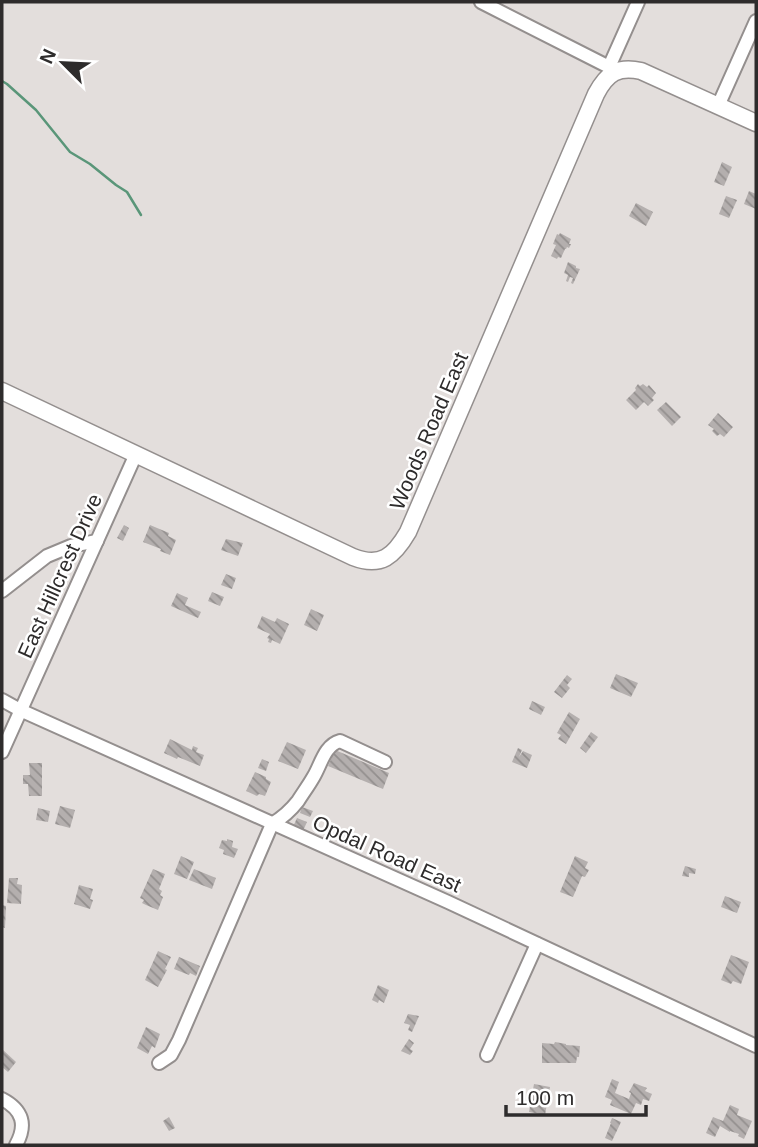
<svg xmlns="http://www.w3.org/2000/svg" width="758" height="1147" font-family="Helvetica,sans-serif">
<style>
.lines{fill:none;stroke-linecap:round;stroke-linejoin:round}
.stream{stroke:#5a9679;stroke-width:2.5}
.building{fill:url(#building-back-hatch)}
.minor-casing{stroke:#948f8e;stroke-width:16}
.major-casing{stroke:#948f8e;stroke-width:19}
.minor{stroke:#fff;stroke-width:12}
.major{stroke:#fff;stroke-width:16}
.labels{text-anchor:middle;stroke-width:5;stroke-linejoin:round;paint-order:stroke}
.street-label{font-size:21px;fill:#2e2c2c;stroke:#fff}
</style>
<defs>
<pattern id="building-back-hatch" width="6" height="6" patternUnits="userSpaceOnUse" patternTransform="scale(1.75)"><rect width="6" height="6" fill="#b4afae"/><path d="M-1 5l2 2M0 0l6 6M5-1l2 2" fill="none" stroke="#938f8e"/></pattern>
</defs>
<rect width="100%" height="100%" fill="#e3dedc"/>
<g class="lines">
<path class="stream" d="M2 81 7 84 36 110 70 152 90 164 116 185 127 192 141 215"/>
</g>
<g class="building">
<path d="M722 162 732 167 724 186 714 182Z"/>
<path d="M749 191 756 194V209L744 204Z"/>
<path d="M726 196 737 200 729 218 719 214Z"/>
<path d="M636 203 653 212 646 226 629 216Z"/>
<path d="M560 233 571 239 569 244H571L569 248 567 247 566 249H565L561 258 558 257 557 259 551 256 556 245 553 244 557 234 559 235Z"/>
<path d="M568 262 576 266V268L580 269 573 284 571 283 573 278 570 277 568 282 566 281 568 275 564 273Z"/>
<path d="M638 384 640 386 643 384 647 387 649 385 656 393 652 398 654 400 648 406 644 402 636 410 626 400 636 390 635 388Z"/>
<path d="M666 402 681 417 672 426 657 410Z"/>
<path d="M718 413 733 427 724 437 720 434 717 436 712 431 714 429 708 425Z"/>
<path d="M124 525 129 528 123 541 117 538Z"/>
<path d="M150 525 169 533 168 536 176 540 170 555 160 551 161 549 143 542Z"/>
<path d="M226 539 243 543 238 556 221 550Z"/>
<path d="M226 574 236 578 232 589 221 585Z"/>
<path d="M212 592 224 597 220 606 208 601Z"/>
<path d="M177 593 188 598 185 605 201 612 198 618 171 606Z"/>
<path d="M311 609 324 615 317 631 304 625Z"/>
<path d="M262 616 275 622 277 618 289 624 280 644 272 640 271 643 268 642 269 639 267 638 270 634 257 628Z"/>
<path d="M616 674 638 683 631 697 610 688Z"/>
<path d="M567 675 572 679 567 685 570 688 562 698 554 692Z"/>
<path d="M532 701 545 707 541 715 529 709Z"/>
<path d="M569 712 580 719 566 744 558 739 561 735 557 733Z"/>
<path d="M591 732 598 737 586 753 580 748Z"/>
<path d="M170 739 192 750 193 746 198 748 196 752 204 755 200 766 178 757 177 759 164 753Z"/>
<path d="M287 742 306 750 298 769 278 761Z"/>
<path d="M518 748 522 750 519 757 523 751 532 755 527 768 512 762Z"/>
<path d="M335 750 389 773 383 789 328 766Z"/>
<path d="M262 759 269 762 266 771 258 768Z"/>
<path d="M29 763H42V796H29L28 784H23V775H30Z"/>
<path d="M255 772 266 777V779L271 782 265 796 259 794 257 796 246 791Z"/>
<path d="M60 806 75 810 70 828 55 824Z"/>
<path d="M302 807 313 811 310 817 300 813Z"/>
<path d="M38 808 50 811 48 822 36 820Z"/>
<path d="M297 818 307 822 302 833 292 829Z"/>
<path d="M227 839 233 841 232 847 238 849 234 858 223 854 224 850 219 848 222 840 227 841Z"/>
<path d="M181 856 194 862 187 879 174 874Z"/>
<path d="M575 856 588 862 585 868 589 870 585 877 582 876 573 897 560 892Z"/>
<path d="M685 866 696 869 695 874 689 873V877L682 876Z"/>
<path d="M153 869 165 874 159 889 162 891 160 895 163 897 158 910 146 905 142 903 144 900 140 898Z"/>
<path d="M194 869 216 878 212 889 189 880Z"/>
<path d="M9 878H18L17 884 22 885 21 904 7 903Z"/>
<path d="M79 885 93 889 90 899 93 900 90 909 74 904Z"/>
<path d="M725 896 741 902 737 913 721 907Z"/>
<path d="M2 905 6 906 5 928 2 927Z"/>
<path d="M158 951 171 957 165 969 167 970 158 987 145 980Z"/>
<path d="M731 955 749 962 741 984 733 981 731 984 721 980Z"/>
<path d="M179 957 200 966 196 976 190 973 189 975 174 969Z"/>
<path d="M378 985 389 990 384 1003 379 1000 378 1003 372 1000Z"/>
<path d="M408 1014 419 1016 412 1032 408 1030 410 1025 404 1023Z"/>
<path d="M146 1027 160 1034 155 1048 152 1046 148 1054 137 1048Z"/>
<path d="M409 1039 414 1043 410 1049 413 1051 410 1055 401 1051Z"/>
<path d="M555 1042 566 1044V1045L580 1046 579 1057H577L576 1063H542V1043L554 1044Z"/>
<path d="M2 1049 16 1062 8 1072 2 1067Z"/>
<path d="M612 1079 619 1082 615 1093 629 1099 631 1093 629 1092 634 1083 647 1088 645 1091 652 1094 649 1101 643 1099 641 1105 636 1103 631 1114 610 1105 612 1100 605 1097Z"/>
<path d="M534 1084 550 1087 545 1115 529 1112Z"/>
<path d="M730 1105 739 1109 737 1115 752 1121 744 1139 738 1136 739 1134 730 1131V1132L720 1126 715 1137 706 1133 713 1117 723 1121Z"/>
<path d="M169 1117 175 1128 169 1131 163 1121Z"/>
<path d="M612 1118 621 1122 612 1141 605 1138 611 1123H610Z"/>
</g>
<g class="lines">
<defs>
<g id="minor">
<path d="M481 2 617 71"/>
<path d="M609 67 638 2"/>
<path d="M718 106 756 21"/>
<path d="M2 591 47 556 71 546 97 541"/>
<path d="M2 700 20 710 448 902 756 1046"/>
<path d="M2 752 136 454"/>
<path d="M487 1055 537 944"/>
<path d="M159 1063 171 1055 179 1040 272 824C282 818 291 810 298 801 303 793 309 785 314 776 321 764 325 745 340 741L385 762"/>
<path d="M2 1099C23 1110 27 1125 16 1145"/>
</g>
<path id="major" d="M2 391 353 557C381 568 394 556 408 532L596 94C607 73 618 66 641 71L756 123"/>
</defs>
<use href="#minor" class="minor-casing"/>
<use href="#major" class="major-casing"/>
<use href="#minor" class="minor"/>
<use href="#major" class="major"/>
</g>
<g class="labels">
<g class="street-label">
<text transform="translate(429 431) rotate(-67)" y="7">Woods Road East</text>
<text transform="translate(60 576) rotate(-66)" y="7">East Hillcrest Drive</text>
<text transform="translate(387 854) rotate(24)" y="7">Opdal Road East</text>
</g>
</g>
<rect width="758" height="1147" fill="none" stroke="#2e2c2c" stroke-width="7"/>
<g transform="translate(63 63) rotate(294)" stroke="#ffffff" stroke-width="5" paint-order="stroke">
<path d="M0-5L12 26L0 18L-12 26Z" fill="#2e2c2c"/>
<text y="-10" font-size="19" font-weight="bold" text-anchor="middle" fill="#2e2c2c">N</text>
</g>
<path d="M506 1105v10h140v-10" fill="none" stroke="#2e2c2c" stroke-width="3.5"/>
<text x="516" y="1105" font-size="21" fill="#2e2c2c" stroke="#ffffff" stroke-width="5" paint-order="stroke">100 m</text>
</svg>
